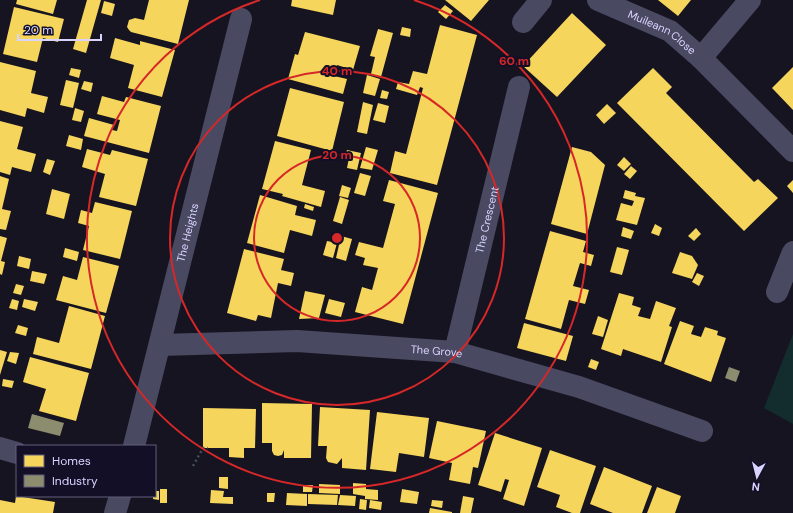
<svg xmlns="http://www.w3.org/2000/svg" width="793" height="513" font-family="'DM Sans',sans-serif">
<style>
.green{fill:#132c2d}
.homes{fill:#f6d55c}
.industry{fill:#8c8c6e}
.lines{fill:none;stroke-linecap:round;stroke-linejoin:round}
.path{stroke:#44505f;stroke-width:2.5;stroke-dasharray:2 3;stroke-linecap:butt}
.minor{stroke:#4a4962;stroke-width:22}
.ring{fill:none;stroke:#d62828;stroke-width:2}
.labels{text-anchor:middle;stroke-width:4;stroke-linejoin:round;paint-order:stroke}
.street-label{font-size:11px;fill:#d9d4ff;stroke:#130f26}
.centre{fill:#d62828;stroke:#130f26;stroke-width:2}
.ring-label{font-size:12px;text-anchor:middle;font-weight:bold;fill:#d62828;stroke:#130f26;stroke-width:4;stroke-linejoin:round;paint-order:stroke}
</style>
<rect width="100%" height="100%" fill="#161421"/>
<path class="green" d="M793 334V424L764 408Z"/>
<g class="homes">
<path d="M17 0H57L53 14 16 4Z"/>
<path d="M87 0H101L86 53 73 49Z"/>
<path d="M149 0H189L178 44 131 32 129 30 127 27 129 20 135 18 144 20Z"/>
<path d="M292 0H336L333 15 291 6Z"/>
<path d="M445 0H489L471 21Z"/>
<path d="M658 0H691L678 16Z"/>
<path d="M104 1 115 4 112 16 101 13Z"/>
<path d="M445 5 453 11 446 19 438 12Z"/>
<path d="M14 7 64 19 58 42 43 38 37 62 3 54Z"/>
<path d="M572 13 606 45 557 97 523 66Z"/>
<path d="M440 25 477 35 437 185 390 173 395 151 406 154 423 88 420 87 417 95 396 89 398 82 409 84 413 71 427 74Z"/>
<path d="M402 27 411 29 410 37 400 35Z"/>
<path d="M378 29 393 33 381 77 371 74 375 57 370 56Z"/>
<path d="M305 32 360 46 353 70 337 65 334 76 347 79 343 94 288 79 295 54 298 55Z"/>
<path d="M115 38 140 45V41L175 50 162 97 128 88 134 65 110 58Z"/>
<path d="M0 62 36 71 31 93 48 97 44 113 27 108 25 117 0 110Z"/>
<path d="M793 67V110L772 88Z"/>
<path d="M71 68 81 70 79 78 69 75Z"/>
<path d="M653 68 672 87 666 93 754 182 758 179 778 198 744 231 617 103Z"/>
<path d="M367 75 380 79 375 96 363 93Z"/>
<path d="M66 80 79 83 73 108 60 105Z"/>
<path d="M84 81 93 83 91 92 81 89Z"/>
<path d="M290 88 344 102 332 151 277 136Z"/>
<path d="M382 90 389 92 387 99 380 98Z"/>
<path d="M102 96 124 102 126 97 161 106 149 153 84 136 89 118 114 125 112 130 117 131 120 120 97 114Z"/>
<path d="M363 102 373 105 367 134 357 132Z"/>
<path d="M378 103 389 106 385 123 373 120Z"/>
<path d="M607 104 616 113 604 124 596 115Z"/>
<path d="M75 108 84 111 81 122 72 120Z"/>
<path d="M0 121 23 127 17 149 36 154 31 172 12 167 10 175 0 172Z"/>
<path d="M69 135 83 139 81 150 66 146Z"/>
<path d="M275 141 311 150 302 185 325 191 321 207 282 196 283 194 262 189Z"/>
<path d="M366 147 378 150 372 170 360 168Z"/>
<path d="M572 147 591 152 605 165 587 234 551 224Z"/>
<path d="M87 149 110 155 112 150 148 159 136 206 99 197 105 174 82 167Z"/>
<path d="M347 150 361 153 357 170 347 168 349 158 345 157Z"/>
<path d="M624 157 631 164 624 171 617 165Z"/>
<path d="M47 159 55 161 50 175 43 172Z"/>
<path d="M631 166 637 171 630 179 624 174Z"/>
<path d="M360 173 371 176 365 196 354 193Z"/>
<path d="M0 176 9 179 2 209 11 211 6 230 0 229Z"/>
<path d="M389 180 438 193 403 324 355 312 362 287 372 290 378 268 363 265 365 258 355 255 359 242 383 248 395 204 383 201Z"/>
<path d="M793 180V193L787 186Z"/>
<path d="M342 185 351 188 348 198 339 196Z"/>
<path d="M52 189 70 194 64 219 46 214Z"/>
<path d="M625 190 636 193 635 196 645 198 637 225 616 220 621 203 632 206 634 201 623 198Z"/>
<path d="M260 195 297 206 295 215 316 220 312 236 290 230 284 253 247 243Z"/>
<path d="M340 197 349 200 342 224 333 221Z"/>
<path d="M95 202 132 211 120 259 83 250 89 226 78 223 81 210 92 213Z"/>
<path d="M305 204 314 207 313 211 304 208Z"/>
<path d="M655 224 662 228 659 236 651 233Z"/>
<path d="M623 227 634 231 631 239 621 236Z"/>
<path d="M696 228 701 234 694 241 688 236Z"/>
<path d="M550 231 586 241 583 252 594 255 591 266 580 263 573 286 589 290 585 304 569 300 561 329 525 319Z"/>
<path d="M0 236 7 238 1 261 5 262 2 275 0 274Z"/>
<path d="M341 236 352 239 346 261 336 258Z"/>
<path d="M327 241 337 243 333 258 323 255Z"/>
<path d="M617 247 629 250 622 275 610 272Z"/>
<path d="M65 248 79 252 77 261 63 257Z"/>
<path d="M244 249 284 259 281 270 294 273 291 286 278 283 271 318 258 315 256 321 227 313Z"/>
<path d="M680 252 692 256 698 265 692 279 672 273Z"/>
<path d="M19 256 31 259 29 269 17 266Z"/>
<path d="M83 257 119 266 106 313 56 300 63 276 77 280Z"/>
<path d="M32 271 47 274 44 284 30 281Z"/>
<path d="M697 273 704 276 699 286 692 282Z"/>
<path d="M16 284 24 286 21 295 13 293Z"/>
<path d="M305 291 325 295 319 318 299 319Z"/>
<path d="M619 293 634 297 632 305 641 308 638 316 650 319 656 301 676 308 669 326 672 327 661 362 623 349 621 356 601 349Z"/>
<path d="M12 299 19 301 17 310 9 308Z"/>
<path d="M24 299 38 302 35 311 22 307Z"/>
<path d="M329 299 345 303 341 317 325 313Z"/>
<path d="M69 306 105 316 91 369 33 354 37 337 59 343Z"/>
<path d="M598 316 608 320 603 337 592 334Z"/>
<path d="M680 321 694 326 691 334 701 337 705 327 718 331 717 335 726 338 711 382 664 364Z"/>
<path d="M524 323 573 336 566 361 517 348Z"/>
<path d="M18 325 28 328 26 336 15 333Z"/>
<path d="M0 350 7 352 0 375Z"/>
<path d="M10 352 19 353 16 364 7 361Z"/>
<path d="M30 357 89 373 76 421 39 411 46 389 23 382Z"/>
<path d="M591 359 599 362 596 370 588 367Z"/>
<path d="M3 379 14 381 12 388 2 386Z"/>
<path d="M262 403 312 404 311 458H284V450L282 455 278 456 274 455 272 451V443H262Z"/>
<path d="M320 407 370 410 366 470 342 468V458L337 464 328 462 326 458 327 446H318Z"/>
<path d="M203 408 256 409 255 448H244V458L229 457V448H203Z"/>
<path d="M377 412 429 418 424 457 399 453 396 472 370 469Z"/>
<path d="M437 421 486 431 478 468 473 467 470 484 449 480 452 463 429 458Z"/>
<path d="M495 433 542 448 524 506 503 499 509 480 505 479 501 492 478 485Z"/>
<path d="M550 450 596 466 580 513H572L556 507 560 495 537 487Z"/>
<path d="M604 467 652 486 642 513H613L590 504Z"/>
<path d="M219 477H228V489L219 488Z"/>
<path d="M353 483 366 484V489L378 490V500L365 499V496L353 494Z"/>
<path d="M319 484 340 485V494L319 493Z"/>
<path d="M303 485H313L312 492H303Z"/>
<path d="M657 487 681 496 675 513H647Z"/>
<rect x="160" y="489" width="7" height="14"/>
<path d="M402 489 419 492 417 504 400 502Z"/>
<path d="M211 490 224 491 223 497H233V504L210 503Z"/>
<path d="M155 491H159V500L153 499V496H155Z"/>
<path d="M267 493H275L274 502H267Z"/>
<path d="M287 493 307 494V506L286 505Z"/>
<path d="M308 494 338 495 337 505 308 504Z"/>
<path d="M340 495 356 496 355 506 338 505Z"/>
<path d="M16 496 55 502 53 513H0V500L15 503Z"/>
<path d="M463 496 474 498 471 513H460Z"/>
<path d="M360 499 367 500 366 510 359 509Z"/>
<path d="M370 500 382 502 381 510 369 508Z"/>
<path d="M432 500 443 501 442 508 431 506Z"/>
<path d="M430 508 452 512V513H429Z"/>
</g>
<g class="industry">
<path d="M729 367 740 371 736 382 725 378Z"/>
<path d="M32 414 64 423 60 436 28 428Z"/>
</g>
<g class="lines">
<path class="path" d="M193 466 203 448H208"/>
<g class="minor">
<path id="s1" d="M598 0 670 31 701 58 793 151"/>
<path d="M523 22 541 0"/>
<path d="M701 58 750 0"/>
<path d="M777 292 793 252"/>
<path id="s2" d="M160 345 297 341 455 352 579 387 702 431"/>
<path id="s3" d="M455 352 519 87"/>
<path id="s4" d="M134 446 241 19"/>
<path d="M0 448 17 453"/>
<path d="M115 513 120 496"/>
</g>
</g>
<g class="ring">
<circle cx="337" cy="238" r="83"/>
<circle cx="337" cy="238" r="167"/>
<path d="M414 0A250 250 0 1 1 260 0"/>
</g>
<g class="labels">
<g class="street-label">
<text dy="4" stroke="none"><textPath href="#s1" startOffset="72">Muileann Close</textPath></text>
<text dy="4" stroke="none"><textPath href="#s3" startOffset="136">The Crescent</textPath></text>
<text dy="4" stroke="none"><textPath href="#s4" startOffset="220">The Heights</textPath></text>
<text dy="4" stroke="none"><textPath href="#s2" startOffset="277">The Grove</textPath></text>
</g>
</g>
<circle cx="337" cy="238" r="6" class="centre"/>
<g class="ring-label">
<text x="514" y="65">60 m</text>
<text x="337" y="75">40 m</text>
<text x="337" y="159">20 m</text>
</g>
<rect x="16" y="445" width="140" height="52" fill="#130f26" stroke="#625e7d"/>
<rect x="24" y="455" width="20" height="12" fill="#f6d55c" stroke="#625e7d"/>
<text x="52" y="465" font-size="12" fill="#d9d4ff">Homes</text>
<rect x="24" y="475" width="20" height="12" fill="#8c8c6e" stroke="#625e7d"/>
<text x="52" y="485" font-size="12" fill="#d9d4ff">Industry</text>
<g transform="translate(757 477) rotate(187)" stroke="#130f26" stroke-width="3" paint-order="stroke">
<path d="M0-3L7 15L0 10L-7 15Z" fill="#d9d4ff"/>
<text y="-6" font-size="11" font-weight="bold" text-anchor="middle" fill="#d9d4ff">N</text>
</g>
<path d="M18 34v6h83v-6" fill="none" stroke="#d9d4ff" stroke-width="2"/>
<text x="24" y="34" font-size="12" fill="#d9d4ff" stroke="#130f26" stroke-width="3" paint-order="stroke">20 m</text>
</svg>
